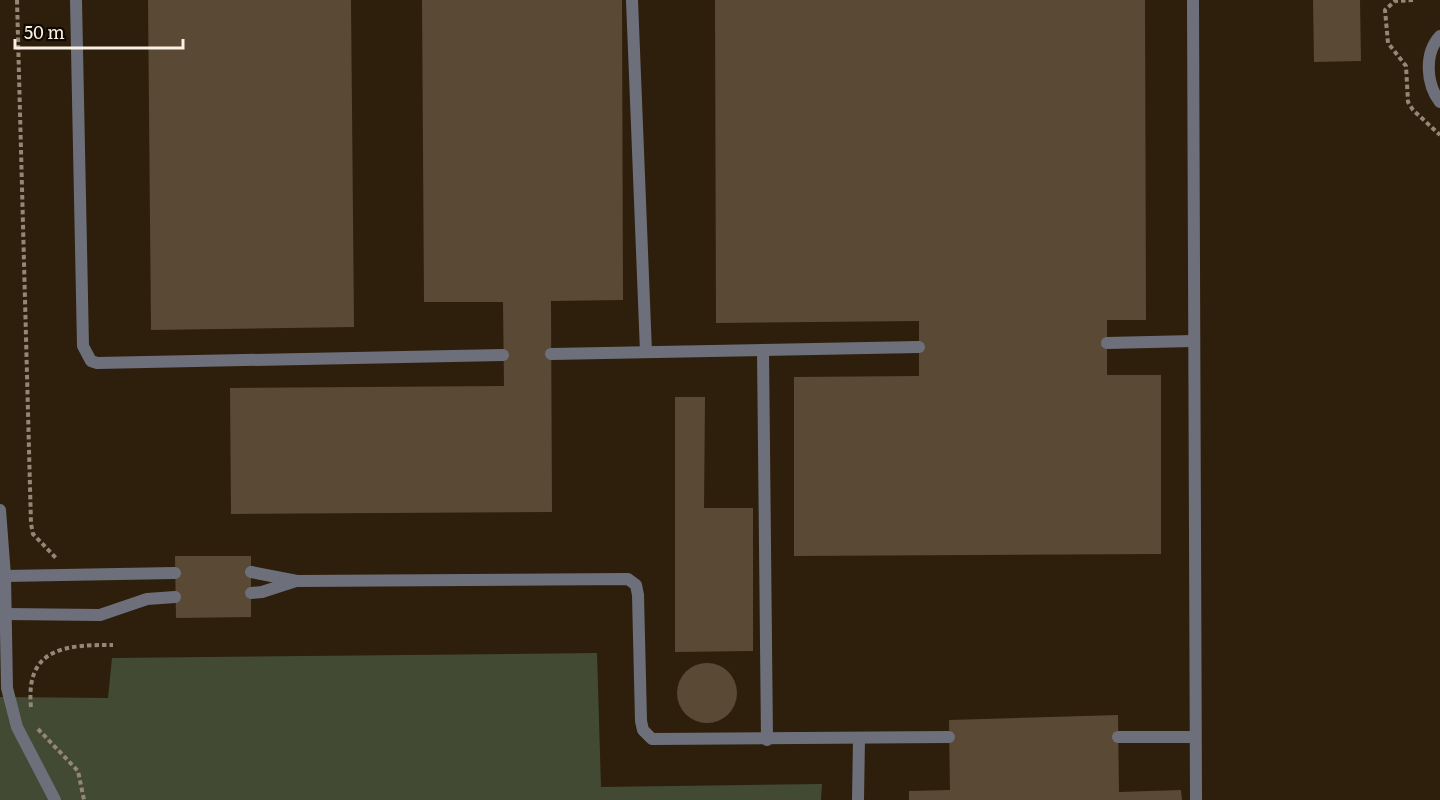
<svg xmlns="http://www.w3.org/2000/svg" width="1440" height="800" font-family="Literata,serif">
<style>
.green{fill:#424a34}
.building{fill:#5a4a35}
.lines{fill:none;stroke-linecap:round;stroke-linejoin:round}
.path{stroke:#938777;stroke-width:4;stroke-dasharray:4.5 3;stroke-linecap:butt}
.service{stroke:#6d707b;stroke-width:12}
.minor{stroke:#6d707b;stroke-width:12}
</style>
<rect width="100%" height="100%" fill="#2d1f0b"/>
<path class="green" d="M597 653 601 787 822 784 821 800H0V697L108 698 112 658Z"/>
<g class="building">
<path d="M148 0H351L354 327 151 330Z"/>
<path d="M422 0H622L623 300 551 301 552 512 231 514 230 388 504 386 503 302H424Z"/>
<path d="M715 0H1145L1146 320H1107V375H1161V554L794 556V377L919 376V321L716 323Z"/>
<path d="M1313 0H1360L1361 61 1314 62Z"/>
<path d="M675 397H705L704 508H753V651L675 652Z"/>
<path d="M175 556H251V617L176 618Z"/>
<circle cx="707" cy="693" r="30"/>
<path d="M1118 715 1119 792 1181 790 1182 800H909V791L950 790 949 720Z"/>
</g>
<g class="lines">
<g class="path">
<path d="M17 0 31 524 33 534 57 559"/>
<path d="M1413 0 1395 1 1385 10 1388 43 1406 66 1408 102 1413 110 1440 135"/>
<path d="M31 707C25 647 66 645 113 645"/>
<path d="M38 729 78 771 84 800"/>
</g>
<g class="service">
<path d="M76 0 83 346 91 361 97 363 503 355"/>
<path d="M632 0 646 352"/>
<path d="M1193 0 1196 800"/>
<path d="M1440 36C1424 53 1426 84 1440 102"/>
<path d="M1107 343 1193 341"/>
<path d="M763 350 767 740"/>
<path d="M551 354 919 347"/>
<path d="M251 572 297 581 628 579 636 585 638 595 641 721 643 730 652 739 949 737"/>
<path d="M5 576 175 573"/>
<path d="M251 593 262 592 296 581"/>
<path d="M6 614 100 615 147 599 175 597"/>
<path d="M1118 737H1194"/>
<path d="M858 800 859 738"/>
</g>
<path class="minor" d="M0 510 5 576 7 688 17 727 55 800"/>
</g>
<path d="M15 39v9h168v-9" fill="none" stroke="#faf0e4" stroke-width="3"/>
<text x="24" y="39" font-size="18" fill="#faf0e4" stroke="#110a04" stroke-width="4.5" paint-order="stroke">50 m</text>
</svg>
